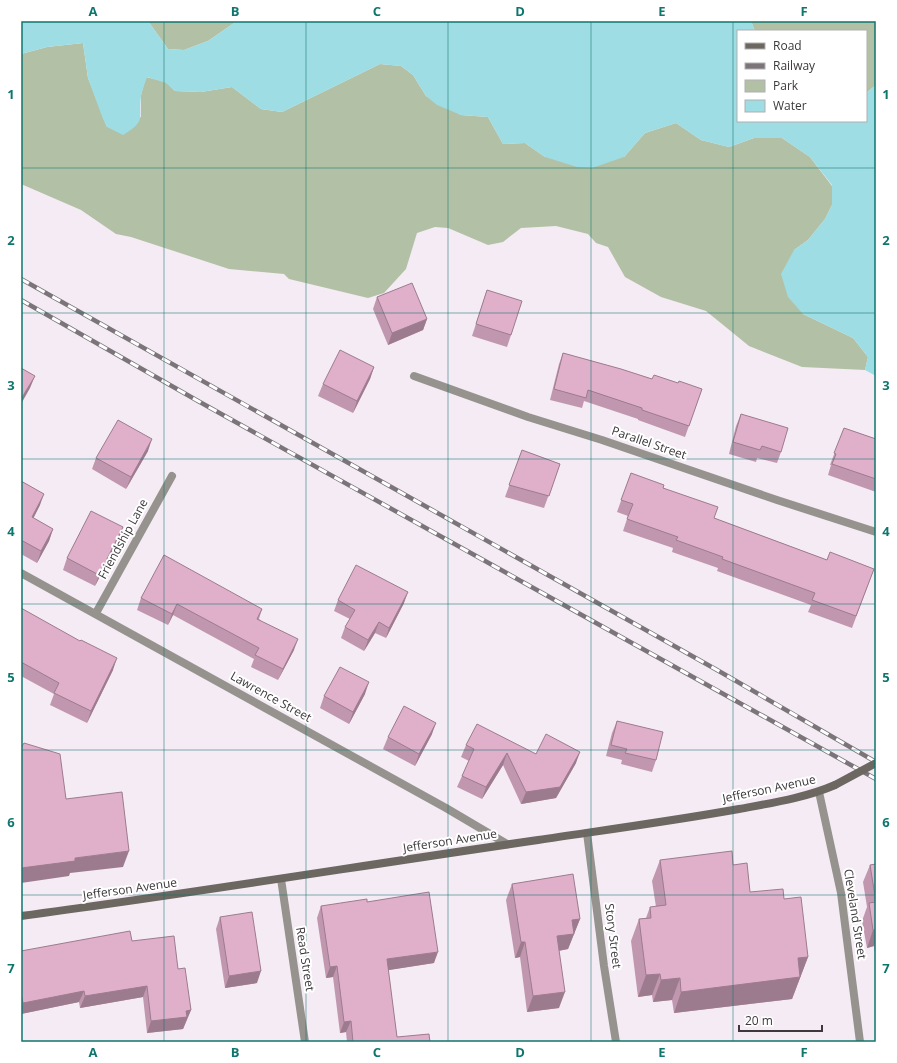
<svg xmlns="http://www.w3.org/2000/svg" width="897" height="1063" font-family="'Open Sans',sans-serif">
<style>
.green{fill:#b2c1a5}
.water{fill:#9ddde3}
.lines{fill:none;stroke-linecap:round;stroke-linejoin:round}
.minor{stroke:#96938e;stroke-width:8}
.secondary{stroke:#6c6761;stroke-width:8}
.rail-casing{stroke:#7b757a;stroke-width:4.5}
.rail{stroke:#fff;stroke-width:3;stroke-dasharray:9;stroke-linecap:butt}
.secondary-bridge{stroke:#6c6761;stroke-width:8}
.wall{fill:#c197af}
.shaded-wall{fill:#9d7b8e}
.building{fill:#e0b0cb;stroke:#9d7b8e}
.grid{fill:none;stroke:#0f766e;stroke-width:1;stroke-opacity:0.55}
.labels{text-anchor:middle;stroke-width:4;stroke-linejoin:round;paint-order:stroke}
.street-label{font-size:12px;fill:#3c383b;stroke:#fff}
.neatline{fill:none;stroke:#0f766e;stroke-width:1.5}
.grid-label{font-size:13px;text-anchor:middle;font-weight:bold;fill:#0f766e}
</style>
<rect width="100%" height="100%" fill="#f5ebf4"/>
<g class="green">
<path d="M148 21H237L208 41 184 50 168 49Z"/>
<path d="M751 21H876V85L866 93V31H755Z"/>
<path d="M83 43 88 78 107 127 141 117V95L146 77 166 82 175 91 201 92 232 87 261 109 282 112 380 64 401 66 413 75 426 96 461 115 488 117 503 144 525 143 545 157H624L645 133 676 123 701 140 729 147 754 138H782L810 157 832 186V205L825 219 808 240 794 250 803 314 853 338 868 357 865 370 802 367 749 346 706 311 661 297 625 277 608 247 596 243 588 234 556 226 521 228 503 242 488 245 448 228 435 227 417 233 406 269 384 293 368 298 289 279 284 274 229 269 131 237 116 234 81 210 21 184V54L47 47Z"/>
</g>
<path class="water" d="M21 21H148L168 49 184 50 208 41 237 21H751L755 31H738V121H866V93L876 85V376L865 370 868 357 853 338 803 314 788 297 781 274 794 250 808 240 825 219 832 205V185L810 157 782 138H754L729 147 701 140 676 123 645 133 624 157 592 168 577 167 545 157 525 143 503 144 488 117 461 115 437 105 426 96 413 75 401 66 380 64 282 112 261 109 232 87 201 92 175 91 166 83 147 77C145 83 142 90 141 96 138 120 147 120 123 135L107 127 103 119 88 78 83 43 47 47 21 54Z"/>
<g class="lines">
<g class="minor">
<path d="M414 376 528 417 602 440 777 500 876 532"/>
<path d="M21 573 446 808 507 844"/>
<path d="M96 613 172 476"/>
<path d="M819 792 841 893 860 1042"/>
<path d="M587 833 604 966 616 1042"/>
<path d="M281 879 305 1042"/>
</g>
<path class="secondary" d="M21 916C194 893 365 865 538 840 605 830 672 821 739 809 771 803 805 798 835 785"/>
<defs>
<g id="rail">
<path d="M21 279 717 670 876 762"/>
<path d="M21 300 198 401 876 779"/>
</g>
</defs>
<use href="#rail" class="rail-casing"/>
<use href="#rail" class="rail"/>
<path class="secondary-bridge" d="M835 785 876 763"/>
</g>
<g class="wall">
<path d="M487 290 511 335 507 347 472 336Z"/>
<path d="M377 297 427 319 423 330 388 345 373 309Z"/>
<path d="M563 353 652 379 702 389 685 437 638 420V419L584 401 582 408 550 400 559 364Z"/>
<path d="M374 367 370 379 353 413 318 396 323 384Z"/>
<path d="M741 414 781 452 777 463 757 458 756 462 729 454 736 426Z"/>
<path d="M844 428 876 439V492L828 475 831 465H830Z"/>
<path d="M522 450 560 464 544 508 505 497Z"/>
<path d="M148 451 126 489 92 469 96 458Z"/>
<path d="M631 473 663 488 714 518 827 560 874 569 852 628 808 612 811 605 717 571 718 568 672 552 673 548 623 531 628 516 617 512Z"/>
<path d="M21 481 40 505 33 518 53 529 49 541 37 563 21 554Z"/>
<path d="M119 539 95 586 63 570 67 558Z"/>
<path d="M141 598 262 609 259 619 294 650 278 680 251 667 254 659 173 615 168 625 137 610Z"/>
<path d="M338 600 404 603 386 638 375 633 364 651 341 638 345 627 350 619 334 611Z"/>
<path d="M21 608 113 670 87 723 50 705 54 694 21 676Z"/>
<path d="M365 694 349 724 320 708 324 696Z"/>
<path d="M617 721 656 760 652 772 621 764 622 760 606 756 612 733Z"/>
<path d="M432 734 415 766 383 749 388 737Z"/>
<path d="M466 745 536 754 576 763 556 798 521 804 503 765 482 799 457 787 462 776 469 761 461 757Z"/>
<path d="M660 860 733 865 750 892 784 899 808 957 792 999 674 1013 672 1000 653 1002 652 995 638 997 631 941 639 919 646 918 650 907H656L652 881Z"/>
<path d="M876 864V962L874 946 867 948 862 921 867 907 863 882 870 865Z"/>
<path d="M512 884 580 919 568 949 559 951V1008L527 1012 520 957 515 958 506 900Z"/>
<path d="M367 902 434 963 388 970 397 1037 430 1042H347L346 1032 340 1033 333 977 326 978 317 918 321 906Z"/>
<path d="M220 917 257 983 225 988 216 929Z"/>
<path d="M132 941 178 969 191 1010 183 1029 147 1033 143 997 80 1008 79 1002 21 1014V951Z"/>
</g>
<g class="shaded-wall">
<path d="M427 319 423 330 388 345 392 333Z"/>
<path d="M374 367 370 379 353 413 357 401Z"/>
<path d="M35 376 30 388 21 404V399Z"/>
<path d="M152 439 148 451 126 489 131 477Z"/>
<path d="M44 494 40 505 28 529 32 517Z"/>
<path d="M123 527 119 539 95 586 99 575Z"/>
<path d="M53 529 49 541 37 563 41 551Z"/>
<path d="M408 592 404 603 386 638 389 628Z"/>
<path d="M177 604 173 615 168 625 172 614Z"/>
<path d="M379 622 375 633 364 651 368 640Z"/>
<path d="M298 639 294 650 278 680 283 669Z"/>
<path d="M117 658 113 670 87 723 91 711Z"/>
<path d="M369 682 365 694 349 724 353 712Z"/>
<path d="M436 723 432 734 415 766 419 754Z"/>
<path d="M580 752 576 763 556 798 521 804 526 792Z"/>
<path d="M507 753 503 765 482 799 486 787Z"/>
<path d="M129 851 123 867 70 873 69 876 21 883V868L75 858Z"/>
<path d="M580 919 568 949 551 952 557 936 572 920Z"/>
<path d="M873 930H876V941L874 946 867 948Z"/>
<path d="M521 942H525L520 957 515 958Z"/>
<path d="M438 952 434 963 383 971 387 959Z"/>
<path d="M808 957 792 999 674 1013 681 992 798 958Z"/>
<path d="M337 966 333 977 326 978 330 967Z"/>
<path d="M261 971 257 983 225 988 229 976Z"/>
<path d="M660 974 652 995 638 997 646 975Z"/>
<path d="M680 978 672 1000 653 1002 661 980Z"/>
<path d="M147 986 143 997 80 1008 85 996Z"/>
<path d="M84 991 79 1002 21 1014V1007L23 1003Z"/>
<path d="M565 992 559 1008 527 1012 533 996Z"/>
<path d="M191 1010 183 1029 147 1033 151 1021Z"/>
<path d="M351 1021 346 1032 340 1033 344 1022Z"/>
</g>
<g class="building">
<path d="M412 283 427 319 392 333 377 297Z"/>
<path d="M487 290 522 301 511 335 476 324Z"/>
<path d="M340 350 374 367 357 401 323 384Z"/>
<path d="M563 353 621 369 652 379 654 375 678 383 679 381 702 389 689 426 642 410V408L588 390 586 398 554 389Z"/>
<path d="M21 368 35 376 21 399Z"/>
<path d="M741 414 788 428 781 452 762 446 760 450 733 442Z"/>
<path d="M118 420 152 439 131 477 96 458Z"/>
<path d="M844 428 876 439V479L832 464 836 454 834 453Z"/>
<path d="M522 450 560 464 549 496 509 485Z"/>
<path d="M631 473 664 485 663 488 718 507 714 518 827 560 830 552 874 569 856 616 812 600 815 593 722 559 723 557 676 540 678 537 627 519 633 504 621 500Z"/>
<path d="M21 481 44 494 32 517 53 529 41 551 21 540Z"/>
<path d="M91 511 123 527 99 575 67 558Z"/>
<path d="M164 555 262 609 257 619 298 639 283 669 255 655 259 648 177 604 172 614 141 598Z"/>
<path d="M356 565 408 592 389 628 379 622 368 640 345 627 355 610 338 600Z"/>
<path d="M21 608 80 641 81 640 117 658 91 711 54 693 59 683 21 662Z"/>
<path d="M340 667 369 682 353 712 324 696Z"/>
<path d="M404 706 436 723 419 754 388 737Z"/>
<path d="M617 721 663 732 656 760 625 753 627 749 611 745Z"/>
<path d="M477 724 536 754 546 734 580 752 560 787 526 792 507 753 486 787 462 776 474 749 466 745Z"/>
<path d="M24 743 60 754 66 799 122 792 129 851 75 858V861L21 868V748Z"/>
<path d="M732 851 733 865 747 863 750 892 783 889 784 899 801 897 808 957 798 958 800 977 681 992 680 978 661 980 660 974 646 975 639 919 651 918 650 907 666 905 660 860Z"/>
<path d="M876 864V930H873L869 903 876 902 870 865Z"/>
<path d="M573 874 580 919 572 920 574 934 557 936 565 992 533 996 525 942H521L512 884Z"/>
<path d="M429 892 438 952 387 959 397 1037 429 1034 430 1042H353L351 1021 344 1022 337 966 330 967 321 906 367 899V902Z"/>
<path d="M252 912 261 971 229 976 220 917Z"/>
<path d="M130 931 132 941 174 936 178 969 185 968 191 1010 186 1011 187 1017 151 1021 147 986 85 996 84 991 23 1003 21 994V951Z"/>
</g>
<path class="grid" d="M164 21V1042M306 21V1042M448 21V1042M591 21V1042M733 21V1042M21 168H876M21 313H876M21 459H876M21 604H876M21 750H876M21 895H876"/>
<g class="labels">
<g class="street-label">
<text transform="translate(649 443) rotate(19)" y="4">Parallel Street</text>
<text transform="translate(123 539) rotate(-61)" y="4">Friendship Lane</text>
<text transform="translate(271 697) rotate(29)" y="4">Lawrence Street</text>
<text transform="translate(769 789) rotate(-12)" y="4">Jefferson Avenue</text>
<text transform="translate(450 841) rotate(-9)" y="4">Jefferson Avenue</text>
<text transform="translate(130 889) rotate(-8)" y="4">Jefferson Avenue</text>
<text transform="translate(855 914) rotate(81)" y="4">Cleveland Street</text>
<text transform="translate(613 936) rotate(83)" y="4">Story Street</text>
<text transform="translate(305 959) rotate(81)" y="4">Read Street</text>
</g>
</g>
<rect width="897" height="1063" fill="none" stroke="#ffffff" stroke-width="44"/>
<rect x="737" y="30" width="130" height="92" fill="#ffffff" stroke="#b1afb1"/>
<rect x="745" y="43" width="20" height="6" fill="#6c6761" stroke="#b1afb1"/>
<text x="773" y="50" font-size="12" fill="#3c383b">Road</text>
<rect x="745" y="63" width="20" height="6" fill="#7b757a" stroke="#b1afb1"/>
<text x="773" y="70" font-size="12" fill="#3c383b">Railway</text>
<rect x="745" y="80" width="20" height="12" fill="#b2c1a5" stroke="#b1afb1"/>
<text x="773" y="90" font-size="12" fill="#3c383b">Park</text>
<rect x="745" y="100" width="20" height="12" fill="#9ddde3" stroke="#b1afb1"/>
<text x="773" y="110" font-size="12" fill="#3c383b">Water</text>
<path d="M739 1025v6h83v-6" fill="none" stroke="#3c383b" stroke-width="2"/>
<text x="745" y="1025" font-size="12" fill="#3c383b" stroke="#ffffff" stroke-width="3" paint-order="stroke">20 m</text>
<rect x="22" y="22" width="853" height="1019" class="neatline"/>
<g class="grid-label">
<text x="93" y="16">A</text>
<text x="235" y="16">B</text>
<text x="377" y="16">C</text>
<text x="520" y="16">D</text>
<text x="662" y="16">E</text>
<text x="804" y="16">F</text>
<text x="11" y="99">1</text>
<text x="886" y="99">1</text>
<text x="11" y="245">2</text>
<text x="886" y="245">2</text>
<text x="11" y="390">3</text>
<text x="886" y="390">3</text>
<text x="11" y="536">4</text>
<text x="886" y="536">4</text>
<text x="11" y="682">5</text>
<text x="886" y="682">5</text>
<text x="11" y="827">6</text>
<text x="886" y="827">6</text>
<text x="11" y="973">7</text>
<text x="886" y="973">7</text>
<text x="93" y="1057">A</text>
<text x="235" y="1057">B</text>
<text x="377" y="1057">C</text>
<text x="520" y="1057">D</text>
<text x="662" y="1057">E</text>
<text x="804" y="1057">F</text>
</g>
</svg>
